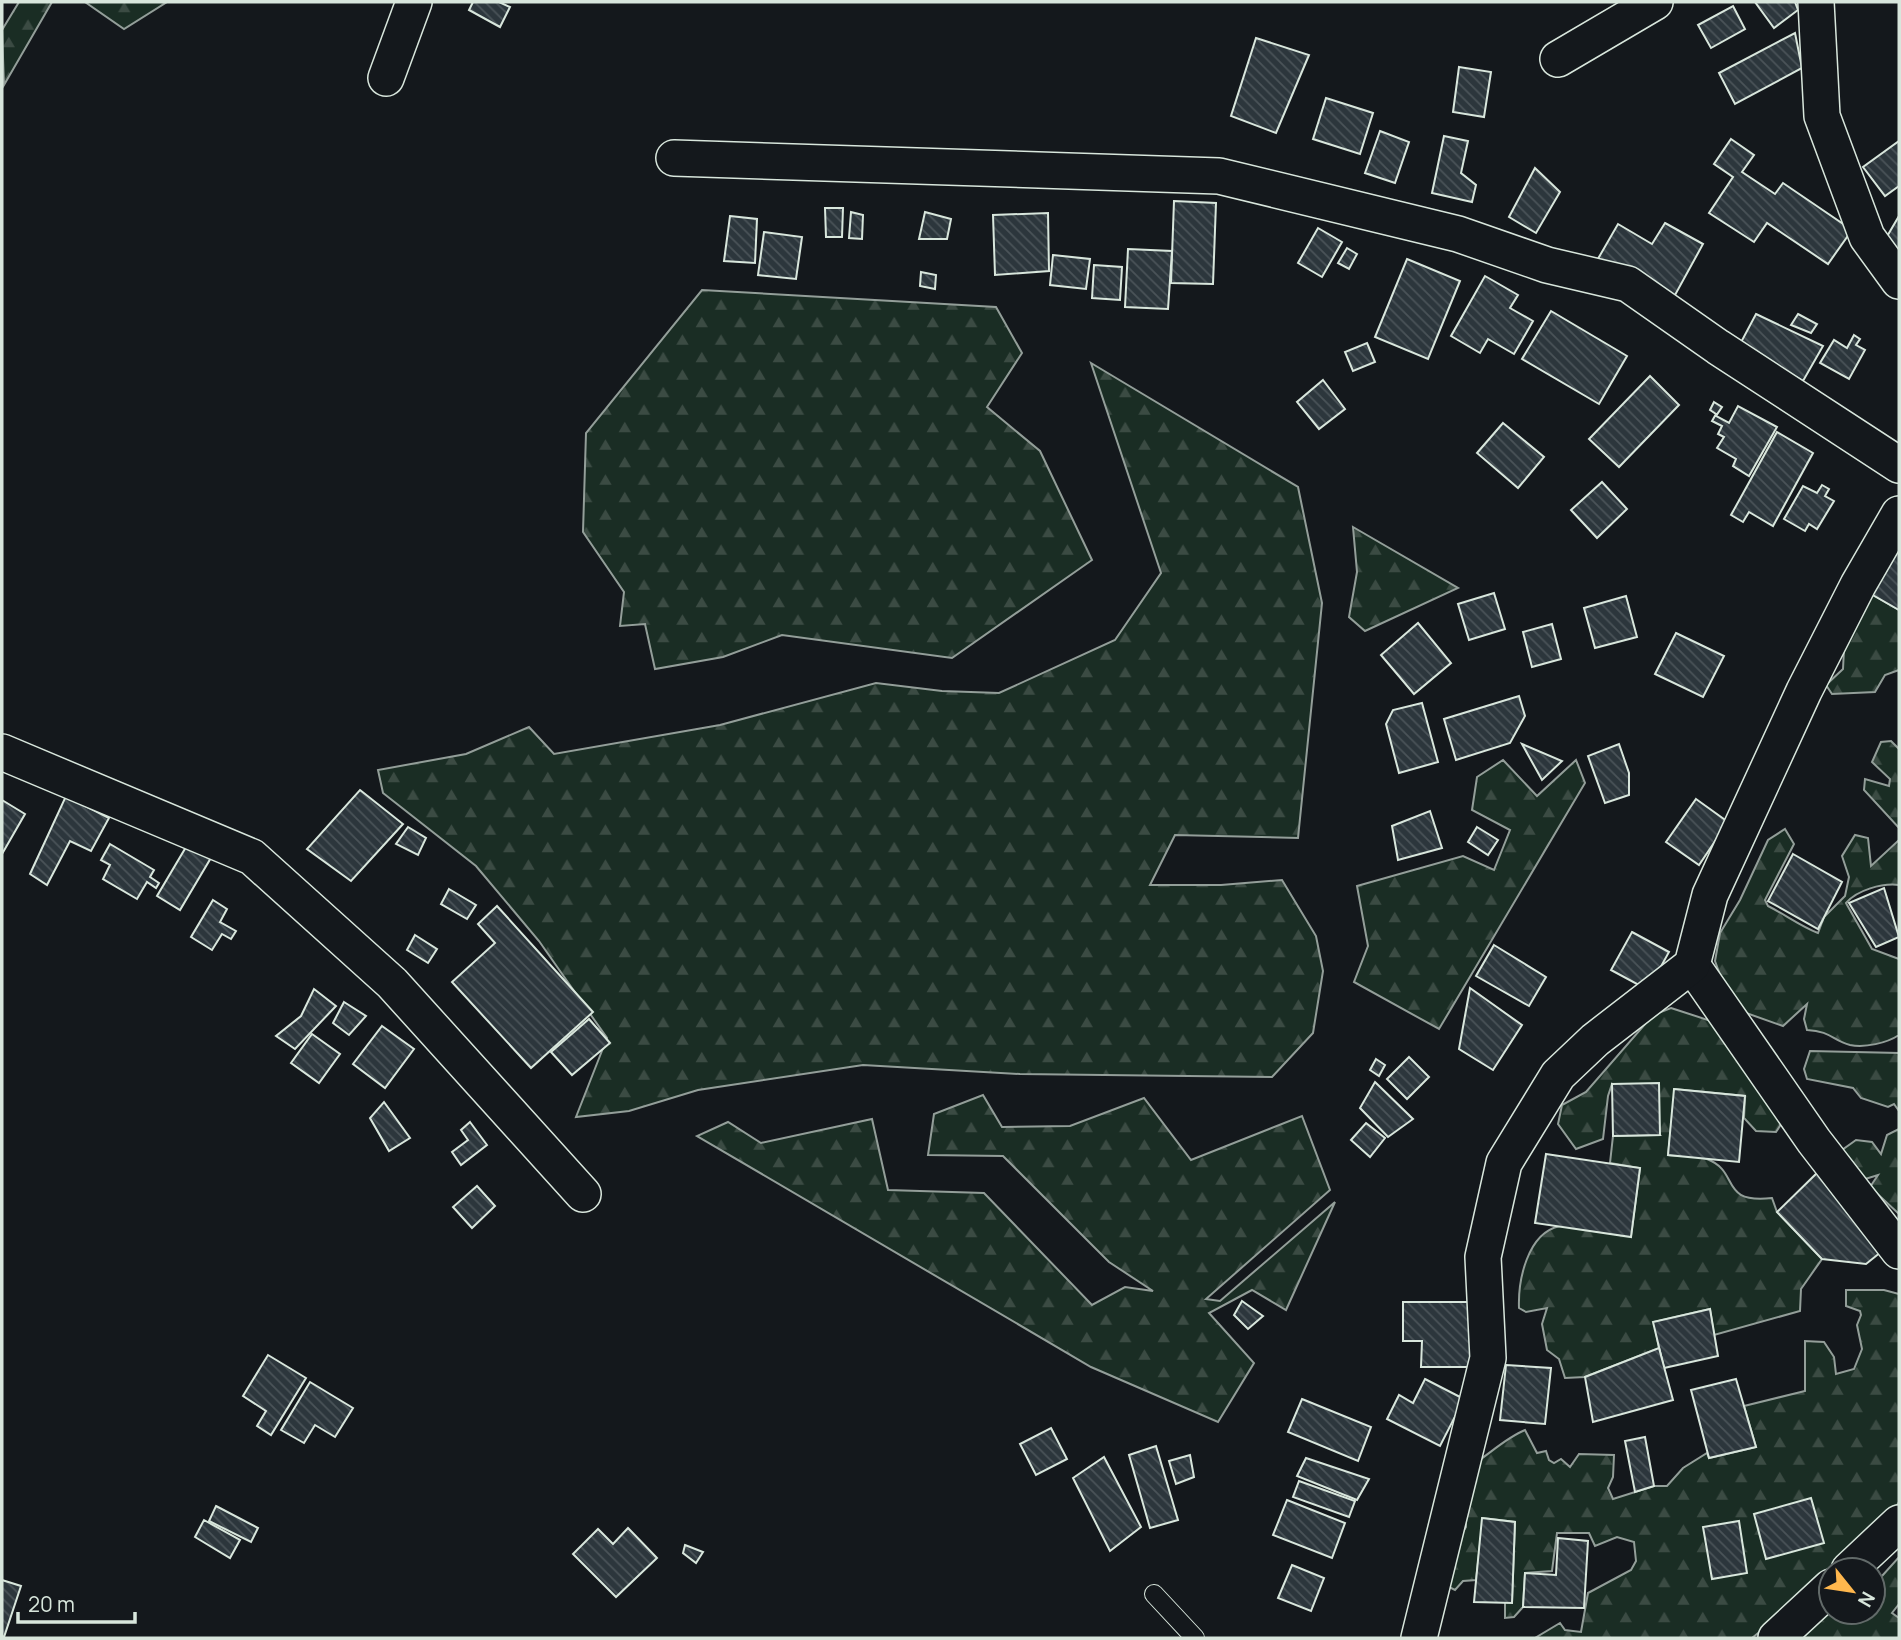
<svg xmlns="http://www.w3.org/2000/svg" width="1901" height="1640" font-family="Manrope,sans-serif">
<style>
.forest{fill:url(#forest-firs);stroke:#939e99;stroke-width:2}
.building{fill:url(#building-back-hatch);stroke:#d8e6dc;stroke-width:2}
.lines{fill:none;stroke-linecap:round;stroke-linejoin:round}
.lane-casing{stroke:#d8e6dc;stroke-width:20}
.street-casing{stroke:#d8e6dc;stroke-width:38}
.lane{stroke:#14181c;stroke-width:18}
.street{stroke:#14181c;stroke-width:35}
</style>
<defs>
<pattern id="forest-firs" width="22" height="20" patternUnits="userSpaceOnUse" patternTransform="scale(1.75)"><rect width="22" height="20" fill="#1a2d24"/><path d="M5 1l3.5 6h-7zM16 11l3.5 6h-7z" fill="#3b4b43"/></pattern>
<pattern id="building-back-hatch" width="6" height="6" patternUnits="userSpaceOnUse" patternTransform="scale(1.75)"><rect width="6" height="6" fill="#2c363c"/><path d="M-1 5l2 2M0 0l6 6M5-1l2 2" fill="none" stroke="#4a5358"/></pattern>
</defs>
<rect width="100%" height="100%" fill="#14181c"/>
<g class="forest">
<path d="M19 2H52L4 85 2 30Z"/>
<path d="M85 2H167L124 29Z"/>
<path d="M702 290 996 307 1022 353 987 407 1040 451 1092 560 952 658 782 635 723 657 655 669 645 624 620 626 624 592 583 532 586 433Z"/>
<path d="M1091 363 1298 487 1322 603 1298 838 1175 835 1150 885H1221L1282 880 1316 936 1323 971 1313 1033 1272 1077 1020 1074 863 1065 698 1090 629 1111 576 1117 607 1038 539 941 476 866 383 793 378 770 466 754 529 727 554 754 720 725 876 683 942 691 999 693 1115 640 1161 573Z"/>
<path d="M1353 527 1458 588 1365 631 1349 617 1357 572Z"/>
<path d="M1864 590 1899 610V670L1885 675 1875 692 1832 694 1826 685 1843 669 1845 630Z"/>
<path d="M1891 741 1899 749V828L1864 790 1865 779 1889 786 1890 779 1872 762 1881 742Z"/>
<path d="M1503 760 1537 796 1576 760 1585 783 1439 1029 1354 982 1368 946 1357 886 1463 856 1494 870 1510 830 1472 810 1477 777Z"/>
<path d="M1785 829 1794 844 1765 900 1768 906C1786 915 1800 926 1818 933L1824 917 1845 896 1849 877 1842 856 1855 835 1868 838 1871 866 1899 840V885C1882 883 1857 890 1846 903L1872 949 1899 959V1035C1887 1043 1865 1048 1850 1045 1833 1041 1831 1031 1807 1030L1804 1019 1807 1004 1783 1026 1732 1008 1715 961 1720 933 1740 900 1768 840Z"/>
<path d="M1671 1008 1711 1021 1785 1118 1776 1132 1756 1131 1744 1118 1745 1096 1675 1089 1668 1155C1680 1156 1696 1155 1707 1159 1741 1172 1718 1204 1772 1198L1777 1212 1822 1259 1801 1289 1800 1311 1714 1335 1710 1309 1654 1322 1659 1348 1585 1377 1565 1378 1559 1359 1547 1350 1542 1324 1547 1308 1526 1312 1519 1308C1518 1281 1527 1233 1560 1226 1572 1224 1616 1234 1631 1236L1640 1168 1610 1163 1613 1136 1660 1135 1612 1084 1608 1096 1603 1139 1576 1149 1558 1124 1562 1105 1586 1092 1653 1015Z"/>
<path d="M1810 1051 1899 1053V1111L1894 1104 1888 1107 1861 1098 1853 1088 1807 1079 1804 1069Z"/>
<path d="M983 1095 1002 1127 1070 1126 1144 1098 1191 1160 1302 1116 1330 1190 1206 1299 1220 1301 1335 1202 1286 1310 1252 1290 1209 1313 1254 1363 1218 1422 1091 1367 697 1136 728 1122 761 1143 872 1119 888 1190 984 1193 1092 1305 1125 1287 1153 1291 1109 1262 1003 1156 928 1155 934 1114Z"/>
<path d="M1899 1124V1214L1870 1187 1878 1175 1862 1180 1842 1150 1856 1140 1872 1142 1881 1154 1887 1135 1899 1129Z"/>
<path d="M1846 1290H1884L1899 1294V1502L1889 1518 1836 1570H1831V1574L1752 1638H1535L1560 1623 1565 1630 1581 1632 1588 1593 1631 1570 1636 1561 1634 1542 1617 1537 1595 1546 1589 1533H1557L1552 1571 1525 1573 1523 1607 1514 1617 1505 1618V1602H1512L1515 1522 1483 1518 1476 1580 1463 1581 1455 1590 1443 1584 1450 1553 1466 1527 1464 1470C1486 1458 1503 1439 1525 1430L1537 1453 1546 1451 1549 1460 1554 1463 1561 1459 1570 1467 1579 1454 1614 1455 1613 1477 1608 1488 1613 1499 1654 1486H1667L1683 1468 1707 1453 1709 1458 1756 1447 1744 1406 1805 1391V1341L1824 1342 1834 1357 1836 1374 1854 1369 1862 1349 1857 1325 1861 1315 1860 1311 1846 1306Z"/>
<path d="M1899 1557V1604L1892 1613 1899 1618V1638H1795L1831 1606V1612H1873V1586Z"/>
</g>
<g class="building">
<path d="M473 2H499L510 7 500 27 469 10Z"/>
<path d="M1755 2H1795L1798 10 1774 28Z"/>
<path d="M1733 6 1745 29 1711 48 1698 25Z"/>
<path d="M1795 33 1802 68 1735 104 1719 73Z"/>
<path d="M1256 38 1309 55 1276 133 1231 116Z"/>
<path d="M1459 67 1491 72 1484 117 1453 112Z"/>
<path d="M1326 98 1373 113 1360 154 1313 139Z"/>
<path d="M1380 131 1409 142 1395 183 1365 173Z"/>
<path d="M1444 136 1468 141 1461 173 1476 185 1472 202 1432 193Z"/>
<path d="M1731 139 1754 155 1742 172 1775 194 1783 183 1852 230 1828 264 1767 223 1754 242 1709 213 1733 177 1714 164Z"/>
<path d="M1899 141V186L1885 196 1863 167Z"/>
<path d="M1535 168 1560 192 1536 233 1509 217Z"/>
<path d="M1174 201 1216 203 1213 284 1171 283Z"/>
<path d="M825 208H843L842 237H826Z"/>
<path d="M851 212 863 215 862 239 849 238Z"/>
<path d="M925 212 951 219 947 239H919Z"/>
<path d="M1048 213 1049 271 995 275 993 215Z"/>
<path d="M730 216 757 219 755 263 724 261Z"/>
<path d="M1899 216V268L1879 250Z"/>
<path d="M1665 223 1703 244 1669 306 1595 264 1618 224 1652 244Z"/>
<path d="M1318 228 1342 242 1322 277 1298 263Z"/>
<path d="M764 232 802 237 796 279 758 275Z"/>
<path d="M1347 248 1357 254 1349 269 1338 263Z"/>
<path d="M1128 249 1172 251 1168 309 1125 307Z"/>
<path d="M1053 255 1090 259 1086 289 1050 285Z"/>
<path d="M1407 259 1460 281 1428 359 1375 337Z"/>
<path d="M1094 265 1122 267 1120 300 1092 298Z"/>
<path d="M921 272 936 275 935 289 920 286Z"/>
<path d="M1485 276 1518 295 1510 308 1533 321 1514 354 1488 339 1480 353 1451 336Z"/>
<path d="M1551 311 1627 356 1599 404 1522 359Z"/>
<path d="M1756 314 1823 346 1803 381 1739 346Z"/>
<path d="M1798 314 1817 324 1811 333 1791 325Z"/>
<path d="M1854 335 1860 339 1856 345 1865 350 1849 379 1820 363 1834 340 1847 348Z"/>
<path d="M1367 343 1375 362 1353 371 1345 352Z"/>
<path d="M1650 376 1679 405 1619 467 1589 439Z"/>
<path d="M1323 380 1345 409 1319 429 1297 402Z"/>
<path d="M1714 402 1722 407 1716 416 1729 423 1738 406 1777 427 1749 476 1733 466 1736 459 1717 448 1724 437 1718 434 1722 426 1712 421 1716 414 1710 410Z"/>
<path d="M1503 423 1544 457 1518 488 1477 453Z"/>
<path d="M1777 432 1813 453 1773 526 1749 512 1743 522 1731 515Z"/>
<path d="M1602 482 1627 509 1597 538 1571 510Z"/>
<path d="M1822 485 1829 489 1825 496 1834 501 1817 529 1809 524 1805 531 1784 519 1803 486 1817 493Z"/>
<path d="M1899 529V610L1864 590Z"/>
<path d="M1494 593 1505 629 1469 640 1458 604Z"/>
<path d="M1626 596 1637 637 1595 648 1584 608Z"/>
<path d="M1418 623 1451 663 1414 694 1381 655Z"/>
<path d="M1552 624 1561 659 1532 667 1523 632Z"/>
<path d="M1676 633 1724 656 1703 697 1655 674Z"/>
<path d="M1519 696 1525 716 1510 743 1456 760 1444 719Z"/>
<path d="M1422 703 1438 762 1399 773 1386 724 1393 710Z"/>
<path d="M1522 744 1562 761 1542 780Z"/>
<path d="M1619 744 1629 773V795L1605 803 1588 756Z"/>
<path d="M360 790 403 824 351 881 307 849Z"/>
<path d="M66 796 109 818 91 851 70 841 47 885 30 874Z"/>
<path d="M1696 799 1728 822 1699 865 1666 842Z"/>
<path d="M2 800 25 814 2 854Z"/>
<path d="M1430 811 1442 848 1398 860 1392 826Z"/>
<path d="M408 827 426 838 418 855 396 844Z"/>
<path d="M1477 827 1498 840 1488 855 1468 842Z"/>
<path d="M192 837 215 851 180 910 157 896Z"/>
<path d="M110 844 154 870 150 877 159 883 156 888 147 882 137 899 103 879 110 865 101 860Z"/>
<path d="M1793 854 1842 882 1818 929 1768 901Z"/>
<path d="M1884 888 1899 937 1876 947 1849 903Z"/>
<path d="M449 889 476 905 467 919 441 904Z"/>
<path d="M213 900 227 909 220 922 236 931 231 939 222 934 212 950 191 937Z"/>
<path d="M497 906 593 1012 531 1068 452 982 495 943 478 924Z"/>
<path d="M1632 932 1669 952 1648 990 1611 970Z"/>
<path d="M415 935 437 949 428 963 407 950Z"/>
<path d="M1494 945 1546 977 1529 1006 1476 976Z"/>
<path d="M1470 988 1522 1025 1493 1070 1459 1049Z"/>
<path d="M314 989 336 1006 295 1049 276 1036 301 1016Z"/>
<path d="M344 1002 366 1016 349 1035 333 1023Z"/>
<path d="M589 1019 610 1043 572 1075 551 1052Z"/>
<path d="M382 1026 414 1049 385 1088 353 1064Z"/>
<path d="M312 1034 340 1054 319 1083 291 1063Z"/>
<path d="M1409 1057 1429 1077 1407 1099 1387 1079Z"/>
<path d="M1376 1059 1385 1065 1379 1076 1370 1070Z"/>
<path d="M1375 1082 1413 1119 1388 1137 1360 1108Z"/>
<path d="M1659 1083 1660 1135 1613 1136 1612 1084Z"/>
<path d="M1674 1089 1745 1096 1739 1162 1668 1155Z"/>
<path d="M384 1102 410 1138 389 1151 370 1118Z"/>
<path d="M470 1122 487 1145 461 1165 452 1152 468 1140 461 1130Z"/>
<path d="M1366 1123 1385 1138 1370 1157 1351 1140Z"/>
<path d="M1546 1154 1640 1168 1631 1237 1535 1223Z"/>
<path d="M1819 1171 1891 1244 1866 1264 1822 1259 1777 1212Z"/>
<path d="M477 1186 495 1206 472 1228 453 1207Z"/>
<path d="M1242 1301 1263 1316 1248 1329 1234 1315Z"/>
<path d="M1403 1302H1480V1367H1421L1422 1341H1403Z"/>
<path d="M1710 1309 1718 1356 1664 1368 1653 1322Z"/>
<path d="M1659 1348 1673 1400 1593 1422 1585 1377Z"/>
<path d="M268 1355 306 1378 271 1435 257 1426 266 1411 243 1396Z"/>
<path d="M1506 1365 1551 1368 1545 1424 1500 1420Z"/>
<path d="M1425 1379 1464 1399 1440 1446 1387 1419 1399 1395 1413 1403Z"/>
<path d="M1736 1379 1756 1447 1709 1458 1691 1390Z"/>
<path d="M310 1382 353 1408 335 1437 315 1425 304 1443 281 1430Z"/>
<path d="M1302 1399 1371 1427 1358 1461 1288 1432Z"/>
<path d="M1051 1428 1067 1459 1036 1475 1020 1444Z"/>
<path d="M1645 1437 1654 1486 1635 1492 1625 1441Z"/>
<path d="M1156 1446 1178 1520 1150 1528 1129 1455Z"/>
<path d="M1190 1455 1194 1477 1176 1484 1169 1461Z"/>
<path d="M1104 1457 1141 1527 1110 1551 1073 1478Z"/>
<path d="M1306 1458 1369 1479 1357 1500 1297 1476Z"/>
<path d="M1299 1481 1355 1501 1349 1517 1293 1497Z"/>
<path d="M1811 1498 1824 1543 1766 1559 1754 1514Z"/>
<path d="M1287 1500 1345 1523 1332 1558 1273 1535Z"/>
<path d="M216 1506 258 1528 251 1542 209 1521Z"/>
<path d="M1482 1518 1515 1522 1512 1603 1474 1602Z"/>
<path d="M204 1520 240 1540 230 1558 195 1537Z"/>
<path d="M1739 1521 1747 1573 1712 1579 1703 1527Z"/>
<path d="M628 1528 657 1558 616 1597 573 1554 598 1529 613 1544Z"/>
<path d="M1558 1538 1588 1541 1584 1608 1523 1607 1525 1573 1556 1575Z"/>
<path d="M685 1545 703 1552 696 1563 683 1553Z"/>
<path d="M1292 1565 1324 1578 1311 1611 1278 1598Z"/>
<path d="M2 1580 21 1586 4 1637 2 1636Z"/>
</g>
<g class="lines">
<defs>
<path id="lane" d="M1154 1594 1195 1638"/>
<g id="street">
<path d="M1816 2 1822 116 1867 237 1899 281"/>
<path d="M1558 59 1655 2"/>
<path d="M386 78 414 2"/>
<path d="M674 158 1219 176 1458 234 1547 265 1628 284 1718 347 1899 465"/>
<path d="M2 752 252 857 392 983 583 1194"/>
<path d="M1692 965 1814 1141 1899 1251"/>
<path d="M1849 1570 1899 1523"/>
<path d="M1419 1638 1488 1358 1483 1257 1504 1163 1558 1075 1595 1040 1692 965 1710 895 1804 691 1858 585 1899 514"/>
<path d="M1776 1638 1831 1587"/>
</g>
</defs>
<use href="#lane" class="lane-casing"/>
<use href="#street" class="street-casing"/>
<use href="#lane" class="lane"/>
<use href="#street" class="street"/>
</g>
<rect width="1901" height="1640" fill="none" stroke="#d8e6dc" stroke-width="7"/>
<g transform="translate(1852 1591) rotate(120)"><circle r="33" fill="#14181c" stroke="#626a69" stroke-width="2"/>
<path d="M0-5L12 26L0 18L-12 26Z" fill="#ffb74d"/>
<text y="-10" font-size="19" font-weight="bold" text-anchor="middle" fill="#d8e6dc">N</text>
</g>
<path d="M18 1612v10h117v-10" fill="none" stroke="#d8e6dc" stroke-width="3.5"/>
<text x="28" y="1612" font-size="21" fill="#d8e6dc" stroke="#14181c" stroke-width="5" paint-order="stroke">20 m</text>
</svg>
